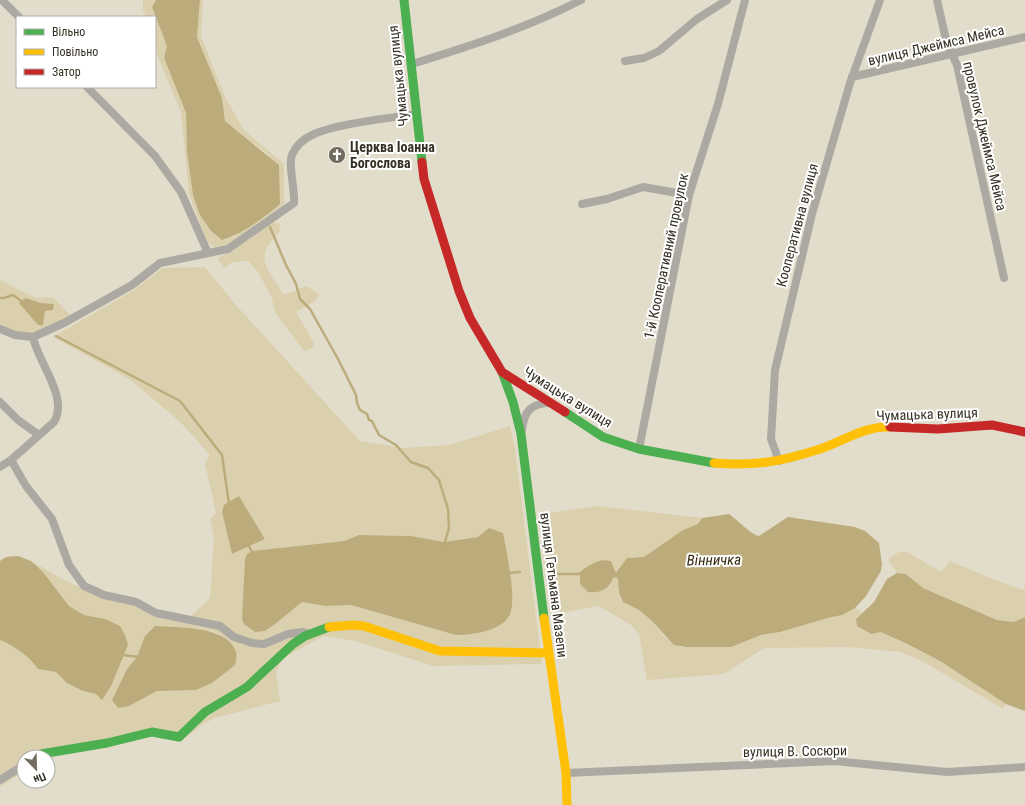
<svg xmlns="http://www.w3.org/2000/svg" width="1025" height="805" font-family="'Roboto Condensed',sans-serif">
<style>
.green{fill:#dbd0ae;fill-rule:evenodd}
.water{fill:#bcac7c}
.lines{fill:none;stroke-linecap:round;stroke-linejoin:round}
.stream{stroke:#bcac7c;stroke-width:2.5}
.street{stroke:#aca9a2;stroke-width:8}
.fast{stroke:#4caf50;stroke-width:9}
.slow{stroke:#ffc107;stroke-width:9}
.jam{stroke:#c62828;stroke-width:9}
.labels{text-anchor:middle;stroke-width:4;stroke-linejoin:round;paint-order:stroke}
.street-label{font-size:14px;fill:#343023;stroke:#fff}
.poi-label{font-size:14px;font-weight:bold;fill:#343023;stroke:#fff;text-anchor:start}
.water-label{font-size:15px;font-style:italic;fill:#362d11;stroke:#fff}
</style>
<rect width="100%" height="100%" fill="#e2dcca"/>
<g class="green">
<path d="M143 0H156L152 7 167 46 164 59 186 113 187 152 211 231 222 240 236 236 270 156 225 121 222 98 197 37 200 0H203L201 36 225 97 244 130 284 164V205L227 245 215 248 207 242 189 194 181 112 158 57 155 40V17H146L143 9Z"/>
<path d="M272 223H279L280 231C253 259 266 266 284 295L306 286 319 294 315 301 296 312 314 343 313 348 304 351 276 314 271 296 258 272 248 261 232 262 224 268 217 258 229 253Z"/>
<path d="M205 267 235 304 360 441 402 448 450 445 510 426 515 449 542 664 433 666 356 641 323 636 282 659 276 673 280 701 215 718 203 724 180 742 153 736 48 757H24V771L0 787V640C15 646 29 656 38 669L56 672 67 683 83 691 96 694 123 656 128 645 105 619 84 615 69 606 43 572 31 561 70 583 103 597 135 604 155 617 184 623 210 598 214 537 210 519 216 513 205 464 210 455 181 423 131 380 53 337 134 290 163 268ZM239 496 265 539 232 554 222 512ZM359 535 411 536 444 542 478 537 509 617 500 625 456 635 351 605 325 606 302 602 265 631 242 619 247 554 252 551 344 541ZM212 631 223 637 232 646 175 689 157 691 129 706 118 708 112 700 127 669 137 657Z"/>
<path d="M0 280 36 298 53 297 73 318 33 337 0 329Z"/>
<path d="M598 506 702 518 698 524 683 530 644 557H631L618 590 621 600 626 604 639 610 651 620 665 637 681 647H731L761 635 780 632 828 618 842 615 855 608 862 613 856 619 857 626 870 634 881 632 940 661 1006 704 1003 709 924 662 901 652 846 647 764 648 724 674 647 680 639 634 631 625 599 606 550 615 539 514Z"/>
<path d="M899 552H907L941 572 950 561 995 580 1024 590 1025 584V617L1014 622 997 620 923 588 907 574 897 573 889 561 891 557Z"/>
</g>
<g class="water">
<path d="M156 0H200L197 37 222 98 225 121 279 165 280 204C262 219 244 233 222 240L211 231 200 215 193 195 187 152 186 113 164 58 167 46 152 7Z"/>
<path d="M26 298 40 303 54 304 53 310 45 311 43 325H38L19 303Z"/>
<path d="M239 496 265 539 232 554 222 512 224 505Z"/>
<path d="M729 514C738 520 751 535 759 536L788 517 855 527 865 531 879 543 882 565 881 571 866 596 855 608 842 615 828 618 780 632 761 635 731 647H687L674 645 651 620 639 610 623 602 619 593 618 579 616 577 613 578C608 590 601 593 588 592L580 584V572C589 565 599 558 611 561L616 573 627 558 644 557 683 530 698 524 702 518Z"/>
<path d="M489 528 503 533C506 550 518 602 509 616 501 631 472 635 456 635L351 605 325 606 302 602 275 624 265 631 255 632 244 624 242 619 245 559 247 554 252 551 344 541 359 535 411 536 444 542 478 537Z"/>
<path d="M18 556 31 561 43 572 69 606 84 615 105 619 120 626 125 635 128 645 111 686 102 700 96 694 83 691 67 683 56 672 38 669C29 656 15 646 0 640V561L6 557Z"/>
<path d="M897 573 906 574 923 588 997 620 1014 622 1025 617V711L1006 704 940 661 907 644 881 632 871 634 857 626 856 619 874 602 887 579Z"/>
<path d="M155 626C178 628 227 625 236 652 237 656 236 661 235 665L212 683 196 690 157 691 129 706 118 708 112 700 127 669 137 657 145 636Z"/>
</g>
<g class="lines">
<g class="stream">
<path d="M270 227 286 265 296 284 300 299 310 309 338 359 356 395 357 403 360 410 367 414 369 420 372 421 379 435 396 445 411 462 428 468 439 480 448 509 449 528 444 545"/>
<path d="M0 298H4L13 295 24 303"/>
<path d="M56 336 180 401 222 455 229 504"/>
<path d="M248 544 253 554"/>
<path d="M508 573 520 572"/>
<path d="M556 574H581"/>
<path d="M122 655 140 657"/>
</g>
<g class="street">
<path d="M2 0 19 17"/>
<path d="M937 0 947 44 957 65 1004 278"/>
<path d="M625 61 644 58 659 51 697 19 727 0"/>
<path d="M412 64C470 46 527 28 581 0"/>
<path d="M852 77 1025 37"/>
<path d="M87 87 155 156 181 192 208 253"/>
<path d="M582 204 607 199 643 187 689 195"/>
<path d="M0 329 15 335 33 337 64 323 132 285 160 263 228 249 294 203C295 189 288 164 292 155 296 145 305 138 314 134 340 123 386 119 416 114"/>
<path d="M0 402 18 420 39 435"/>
<path d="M522 430C524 411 531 403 551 403"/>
<path d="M639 449 689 195 718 104 745 0"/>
<path d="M11 460 26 486 52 519 69 565 84 586 104 595 136 602 156 613 220 626 234 637 252 643 264 644 288 634 303 632 310 634"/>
<path d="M779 461 771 439 775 370 812 214 850 83 880 0"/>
<path d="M0 467 11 460 54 422C69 397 38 363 33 337"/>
<path d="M566 773 834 761 947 772 1025 767"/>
<path d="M0 780 24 765"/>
</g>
<g class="fast">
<path d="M404 0 422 162"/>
<path d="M502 372 513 402 521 434 544 618"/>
<path d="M565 412 603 437 639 449 714 463"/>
<path d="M36 757 41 754 107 743 152 732 179 737 205 712 247 687 293 644 305 636 329 627"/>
</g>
<g class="slow">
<path d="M714 463C756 466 780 462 820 449 844 441 864 426 890 427"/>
<path d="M544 618 566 773 567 805"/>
<path d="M329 627 353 625 364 626 440 651 548 653"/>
</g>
<g class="jam">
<path d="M422 162 424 179 459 291 470 318 502 372 565 412"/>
<path d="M890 427 938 429 992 425 1025 432"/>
</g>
</g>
<defs>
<symbol id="church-disc" viewBox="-11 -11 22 22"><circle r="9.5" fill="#716c5d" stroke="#fff"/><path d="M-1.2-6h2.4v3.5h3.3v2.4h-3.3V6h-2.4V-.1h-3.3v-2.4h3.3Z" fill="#fff"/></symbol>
</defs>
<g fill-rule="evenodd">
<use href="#church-disc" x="327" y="145" width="20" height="20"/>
</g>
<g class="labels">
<g class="street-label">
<text transform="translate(936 45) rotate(-13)" y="5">вулиця Джеймса Мейса</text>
<text transform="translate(398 76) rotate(-96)" y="5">Чумацька вулиця</text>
<text transform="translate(985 136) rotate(77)" y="5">провулок Джеймса Мейса</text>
<text transform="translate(797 225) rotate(-75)" y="5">Кооперативна вулиця</text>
<text transform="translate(666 256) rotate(-78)" y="5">1-й Кооперативний провулок</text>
<text transform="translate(568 397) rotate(32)" y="5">Чумацька вулиця</text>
<text transform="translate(927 414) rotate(-2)" y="5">Чумацька вулиця</text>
<text transform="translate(554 585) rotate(83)" y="5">вулиця Гетьмана Мазепи</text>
<text transform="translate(795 751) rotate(-1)" y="5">вулиця В. Сосюри</text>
</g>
<g class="poi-label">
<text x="350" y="152">Церква Іоанна<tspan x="350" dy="16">Богослова</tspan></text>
</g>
<g class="water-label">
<text transform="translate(714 560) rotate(-1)" y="5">Вінничка</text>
</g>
</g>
<rect x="16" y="16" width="140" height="72" fill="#ffffff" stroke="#aeaca7"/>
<rect x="24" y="29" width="20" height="6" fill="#4caf50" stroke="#aeaca7"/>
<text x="52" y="36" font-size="12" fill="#343023">Вільно</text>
<rect x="24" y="49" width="20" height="6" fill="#ffc107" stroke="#aeaca7"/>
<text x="52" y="56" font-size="12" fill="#343023">Повільно</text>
<rect x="24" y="69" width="20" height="6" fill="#c62828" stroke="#aeaca7"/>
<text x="52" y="76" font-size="12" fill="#343023">Затор</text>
<g transform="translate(36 769) rotate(157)"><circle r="19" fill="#ffffff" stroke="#aeaca7"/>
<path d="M0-3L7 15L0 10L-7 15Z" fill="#716c5d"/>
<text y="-6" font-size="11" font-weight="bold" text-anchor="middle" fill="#343023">Пн</text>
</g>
</svg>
